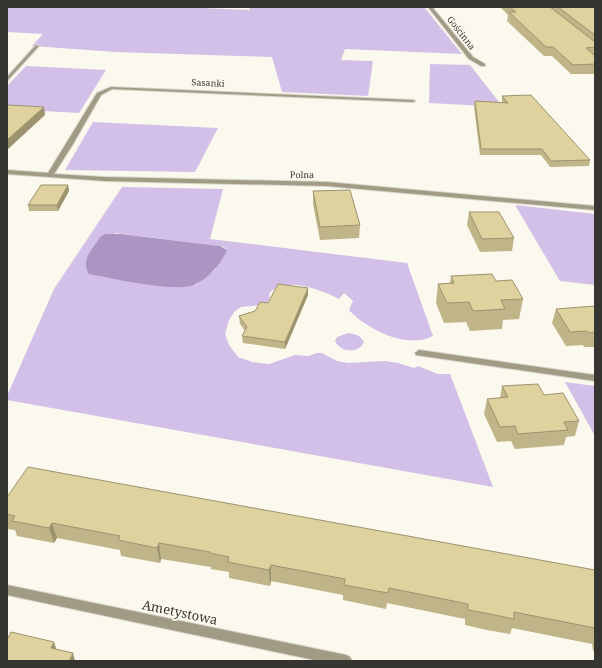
<svg xmlns="http://www.w3.org/2000/svg" width="602" height="668" font-family="'Noto Serif',serif">
<style>
.green{fill:#d2c0e8;fill-rule:evenodd}
.water{fill:#ab96c3}
.lines{fill:none;stroke-linecap:round;stroke-linejoin:round}
.lane-casing{stroke:#d8d5cb;stroke-width:2}
.street-casing{stroke:#d8d5cb;stroke-width:2}
.lane{fill:#a19b86;fill-rule:evenodd}
.street{fill:#a19b86;fill-rule:evenodd}
.wall{fill:#c0b589}
.shaded-wall{fill:#9c936f}
.building{fill:#dfd29f;stroke:#9c936f}
.labels{text-anchor:middle;stroke-width:3.5;stroke-linejoin:round;paint-order:stroke}
.far-street-label{font-size:9px;fill:#363531;stroke:#fbf8ed}
.near-street-label{font-size:13px;fill:#363531;stroke:#fbf8ed}
</style>
<rect width="100%" height="100%" fill="#fbf8ed"/>
<g class="green">
<path d="M7 7H177L250 10 249 7H424L462 54 345 49 341 60 373 61 368 96 282 92 272 57 116 52 32 46 43 34 7 32Z"/>
<path d="M430 64 470 65 503 107 429 103Z"/>
<path d="M26 66 106 70 79 113 7 109V86Z"/>
<path d="M93 122 218 128 195 172 65 170Z"/>
<path d="M122 187 223 189 210 239 407 263 433 336C408 350 366 329 349 310L353 301 344 293 339 299C322 290 284 275 269 294L270 297 267 304 264 305 241 307 235 311 229 320 225 334 229 345 238 357 252 362 269 364 295 355 308 356 317 353H322L337 361 348 363 385 361 398 363 414 368 418 366 438 374H450L493 487 7 400V396L54 289ZM114 233 220 246 226 248 215 270 196 285Z"/>
<path d="M515 205 595 214V285L560 281Z"/>
<path d="M348 333C355 334 360 335 364 342 359 354 340 353 335 341L337 337Z"/>
<path d="M565 382 595 386V436Z"/>
</g>
<path class="water" d="M106 234H121L220 246 227 250C221 264 210 277 196 284 177 294 112 278 89 274 80 260 93 248 101 236Z"/>
<g class="lines">
<defs>
<path id="lane" d="M419 350 595 375V381L416 355 415 353Z"/>
<g id="street">
<path d="M428 7H432L473 57 485 64V66H481L469 59Z"/>
<path d="M36 45 39 46 7 81V77Z"/>
<path d="M111 87 413 100 415 101 413 102 112 89 101 95 73 144 54 174 105 177 327 182 595 206V210L327 186 105 181 7 174V170L48 173 97 93Z"/>
<path d="M7 585 346 655 350 657 352 661H319L7 595Z"/>
</g>
</defs>
<use href="#lane" class="lane-casing"/>
<use href="#street" class="street-casing"/>
<use href="#lane" class="lane"/>
<use href="#street" class="street"/>
</g>
<g class="wall">
<path d="M500 7H595V74H571L552 56H544L507 21 508 15Z"/>
<path d="M502 96 590 160 589 166 550 167 541 155H480L474 107 475 101 503 103 502 101Z"/>
<path d="M68 185 69 191 58 211H29L28 205Z"/>
<path d="M313 191 360 225 359 238 320 240 313 204Z"/>
<path d="M469 212 514 238 512 251 480 252 467 225Z"/>
<path d="M451 276 496 281 523 299 519 319 503 320 502 329 470 331 466 322 444 323 436 303 438 284 450 283Z"/>
<path d="M308 288V295L285 349 243 343 242 336 245 331 240 324 239 316 255 311 268 303Z"/>
<path d="M595 306V347H584L583 345 566 346 552 323 556 309Z"/>
<path d="M502 386 544 395 579 421 575 436 566 437 564 445 515 449 511 441 497 442 484 414 487 399 500 398Z"/>
<path d="M7 497 595 570V651H593L592 644 512 628 510 634 487 630 465 625V619L387 603 386 609 343 600V595L271 581 270 586 229 578V572L211 569V567L161 559 160 563 121 556 120 550 57 538 54 543 17 536 15 530 7 529Z"/>
</g>
<g class="shaded-wall">
<path d="M44 107 45 115 7 150V140Z"/>
<path d="M68 185 69 191 58 211 57 205Z"/>
<path d="M308 288V295L285 349V342Z"/>
<path d="M52 523 57 538 54 543 49 528Z"/>
<path d="M159 543 161 559 160 563 157 548Z"/>
<path d="M271 565V581L270 586 269 570Z"/>
<path d="M54 642 59 657 51 648Z"/>
<path d="M73 653 75 661H69Z"/>
</g>
<g class="building">
<path d="M510 7H550L595 42V47L586 48 595 56V64L573 65 553 47H546L509 12H516Z"/>
<path d="M558 7H595V35Z"/>
<path d="M531 95 590 160 551 161 542 149H481L475 101 508 103 502 96Z"/>
<path d="M7 105 44 107 7 140Z"/>
<path d="M41 185H68L57 205H28Z"/>
<path d="M350 190 360 225 320 227 313 191Z"/>
<path d="M469 212H499L514 238 482 239Z"/>
<path d="M492 274 496 281 512 280 523 299 501 300 505 309 473 311 469 302 447 303 438 284 454 283 451 276Z"/>
<path d="M278 284 308 288 285 342 242 336 247 327 239 316 255 311 260 302 268 303Z"/>
<path d="M595 306V332L588 333 587 331 570 332 556 309Z"/>
<path d="M538 384 544 395 563 393 579 421 564 422 568 430 518 434 515 426 500 427 487 399 508 397 502 386Z"/>
<path d="M28 467 595 570V628L514 612V619L490 614 468 610V604L389 588 388 593 344 585 345 579 271 565 269 570 248 566 228 562 229 557 210 553V552L159 543 157 548 118 540 120 536 52 523 49 528 12 521 15 516 7 514V497Z"/>
<path d="M11 632 54 642 51 648 73 653 69 661H7V638H8Z"/>
</g>
<g class="labels">
<g class="far-street-label">
<text transform="translate(461 33) rotate(52)" y="3">Gościnna</text>
<text transform="translate(208 83) rotate(3)" y="3">Sasanki</text>
<text transform="translate(302 175) rotate(1)" y="3">Polna</text>
</g>
<g class="near-street-label">
<text transform="translate(180 612) rotate(12)" y="5">Ametystowa</text>
</g>
</g>
<rect width="602" height="668" fill="none" stroke="#363531" stroke-width="16"/>
</svg>
